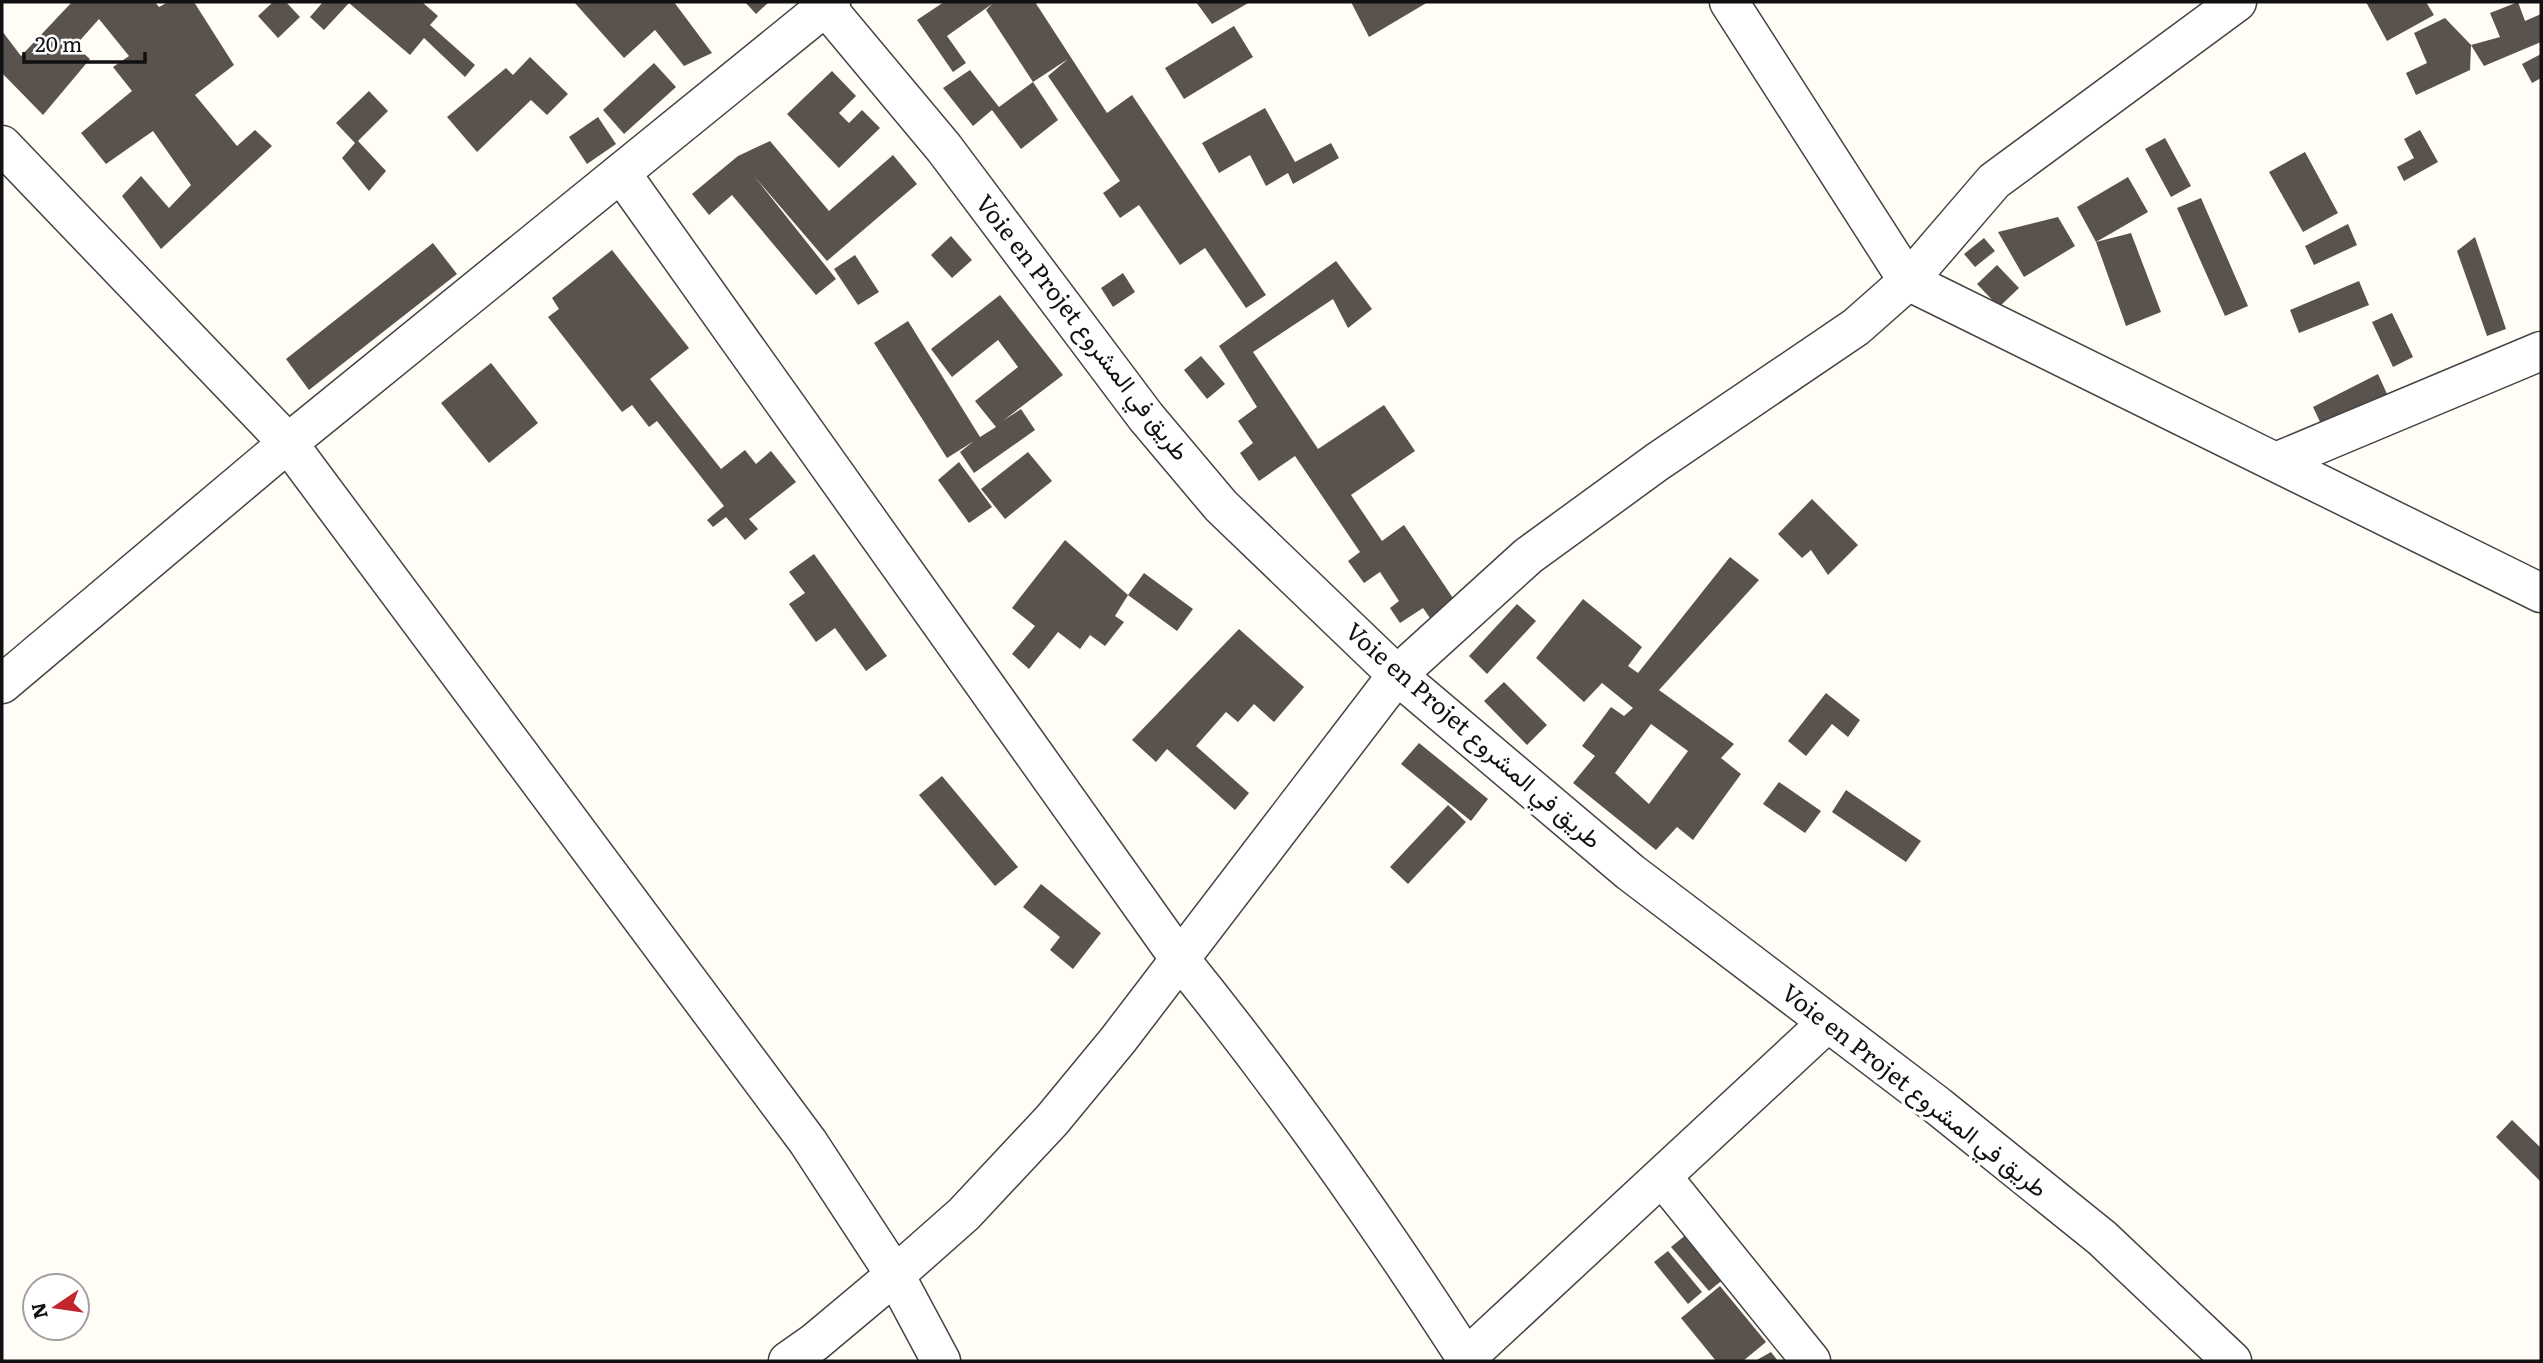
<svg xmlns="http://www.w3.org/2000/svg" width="2543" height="1363" font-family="Literata,Vazirmatn,serif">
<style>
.building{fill:#5a524d;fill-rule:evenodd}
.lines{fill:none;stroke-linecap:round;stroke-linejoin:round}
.street-casing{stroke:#444;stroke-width:41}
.street{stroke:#fff;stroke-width:38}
.labels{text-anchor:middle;stroke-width:7;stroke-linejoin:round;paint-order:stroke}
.street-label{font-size:24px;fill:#111;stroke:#fff}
</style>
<rect width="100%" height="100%" fill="#fffdf5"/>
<g class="building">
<path d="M72 2H155L159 7 168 2H194L234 65 195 95 237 146 255 130 272 146 161 249 122 196 141 176 169 208 191 185 153 131 106 164 81 133 132 91 113 67 129 56 99 19 75 46 90 59 43 115 2 73V31L21 56Z"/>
<path d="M273 2H286L300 17 278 38 258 16Z"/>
<path d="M323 2H422L438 16 430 25 475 65 465 77 424 38 410 55 349 3 324 30 310 17Z"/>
<path d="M574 2H674L712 53 684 66 655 30 624 58Z"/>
<path d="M745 2H769L756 14Z"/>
<path d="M944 2H1035L1107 113 1132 95 1266 295 1246 308 1205 248 1180 265 1139 205 1120 218 1103 193 1120 181 1048 76 1068 59 1033 82 986 10 992 4 947 36 966 63 953 72 917 20Z"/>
<path d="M1196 2H1250L1212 24Z"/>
<path d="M1351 2H1428L1369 37Z"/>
<path d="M2366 2H2426L2434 15 2387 41Z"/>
<path d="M2518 2 2525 21 2541 14V42L2484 66 2471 45 2500 37 2490 13Z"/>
<path d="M2445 18 2471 45 2470 70 2416 95 2406 73 2427 63 2414 33Z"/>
<path d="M1234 26 1253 57 1184 99 1165 68Z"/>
<path d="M2541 54V78L2532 83 2522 64Z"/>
<path d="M530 57 568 94 547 115 531 100 477 152 447 117 506 68 513 75Z"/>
<path d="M654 63 676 87 624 134 603 110Z"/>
<path d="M970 70 999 107 1033 82 1058 120 1021 149 992 110 973 126 943 88Z"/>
<path d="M832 71 856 96 839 113 849 123 862 110 880 128 839 168 787 114Z"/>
<path d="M369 91 388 111 358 141 386 171 369 191 342 158 355 143 336 123Z"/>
<path d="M1265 108 1295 162 1331 143 1339 158 1293 184 1288 173 1266 186 1250 155 1219 173 1202 143Z"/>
<path d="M598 117 616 144 587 164 569 137Z"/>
<path d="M2420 130 2438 162 2404 181 2397 167 2414 158 2404 139Z"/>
<path d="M2165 138 2191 186 2171 197 2145 149Z"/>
<path d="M770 141 829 211 893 155 917 184 827 261 754 176 836 279 816 295 732 195 709 215 692 194 738 156Z"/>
<path d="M2305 152 2338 213 2303 232 2269 172Z"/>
<path d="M2128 177 2148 212 2096 242 2077 207Z"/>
<path d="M2201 198 2248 306 2225 316 2177 208Z"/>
<path d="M2058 217 2075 246 2024 277 1998 232Z"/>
<path d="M2348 224 2357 245 2314 265 2305 246Z"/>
<path d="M2131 233 2161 312 2126 326 2096 242Z"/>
<path d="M951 236 972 260 952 278 931 255Z"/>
<path d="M2475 237 2506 329 2487 336 2457 251Z"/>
<path d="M1984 238 1995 251 1975 267 1964 254Z"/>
<path d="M433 243 457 274 309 390 286 359Z"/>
<path d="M612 250 689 348 650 379 721 469 745 450 756 464 771 451 796 482 749 519 758 529 745 540 726 517 713 527 707 520 724 506 657 421 649 427 632 405 622 412 548 317 559 309 552 298Z"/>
<path d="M855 255 879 292 858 305 834 269Z"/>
<path d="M1336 261 1372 309 1348 328 1333 299 1253 352 1318 449 1384 405 1415 451 1351 495 1382 541 1404 525 1455 601 1430 618 1423 608 1400 623 1390 608 1399 601 1380 572 1364 583 1348 561 1360 552 1295 456 1259 481 1240 453 1253 443 1238 421 1257 407 1219 346Z"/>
<path d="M1997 265 2019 288 1999 307 1977 284Z"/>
<path d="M1123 273 1135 292 1113 307 1101 288Z"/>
<path d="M2359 281 2369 305 2299 333 2290 310Z"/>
<path d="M1000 295 1063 375 1004 420 1021 409 1035 430 974 473 960 452 974 441 947 458 874 343 908 321 980 437 996 427 975 401 1018 367 998 340 952 377 931 349Z"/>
<path d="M2392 313 2413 357 2393 367 2372 322Z"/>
<path d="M1201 356 1225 384 1207 399 1184 370Z"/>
<path d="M491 363 538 423 489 463 441 403Z"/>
<path d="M2378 374 2387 394 2322 426 2313 407Z"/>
<path d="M1028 452 1052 481 1005 519 981 489Z"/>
<path d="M959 462 992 507 969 523 938 480Z"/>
<path d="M1812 499 1858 545 1828 575 1811 550 1802 558 1778 534Z"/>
<path d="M1065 540 1128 595 1144 573 1193 609 1177 631 1128 595 1115 616 1124 622 1105 646 1090 635 1080 649 1058 632 1029 669 1012 654 1035 626 1012 608Z"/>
<path d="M814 554 887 656 866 671 835 628 816 642 789 604 805 593 789 572Z"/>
<path d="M1730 557 1759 580 1659 690 1734 744 1721 758 1741 774 1693 840 1677 827 1656 850 1573 783 1595 756 1582 746 1611 707 1624 716 1633 708 1602 683 1584 702 1536 658 1583 599 1642 647 1628 666 1638 673ZM1651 724 1688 751 1649 804 1615 773Z"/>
<path d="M1517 604 1536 621 1487 674 1469 656Z"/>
<path d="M1239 629 1304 687 1274 722 1254 704 1238 722 1226 712 1196 746 1249 793 1235 810 1167 749 1156 762 1132 740Z"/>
<path d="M1504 682 1547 725 1527 745 1484 701Z"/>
<path d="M1826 693 1860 720 1848 737 1832 724 1806 756 1788 741Z"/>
<path d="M1419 743 1488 799 1471 821 1401 764Z"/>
<path d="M942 776 1018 867 995 886 919 795Z"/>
<path d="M1779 782 1821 811 1805 833 1763 804Z"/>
<path d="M1846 790 1921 841 1906 862 1832 812Z"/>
<path d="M1448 805 1466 822 1408 884 1390 867Z"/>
<path d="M1041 884 1101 933 1073 969 1050 950 1060 937 1023 907Z"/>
<path d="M2512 1120 2541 1148V1182L2496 1137Z"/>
<path d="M1687 1234 1725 1278 1709 1291 1671 1247Z"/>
<path d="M1668 1251 1702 1292 1688 1304 1654 1262Z"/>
<path d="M1720 1286 1766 1342 1743 1361H1716L1681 1318Z"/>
<path d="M1771 1352 1778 1361H1755Z"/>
</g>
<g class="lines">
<defs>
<g id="street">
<path d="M822 2 944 148 1146 417 1221 506 1397 675 1630 872 1938 1106 2102 1238 2232 1361"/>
<path d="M1729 2 1908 281 2541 593"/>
<path d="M2 145 288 443 808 1142 895 1275 941 1361"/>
<path d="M621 173 1179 958C1283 1086 1379 1223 1468 1361"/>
<path d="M2276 462 2541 351"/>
<path d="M2 684 288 443 831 2"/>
<path d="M1663 1178 1811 1361"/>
<path d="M1466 1358 1827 1023"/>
<path d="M788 1361 815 1342 895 1275 964 1214 1052 1120 1118 1040 1397 675 1528 556 1657 462 1856 327 1908 281 1994 181 2237 2"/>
</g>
</defs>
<use href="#street" class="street-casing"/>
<use href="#street" class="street"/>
</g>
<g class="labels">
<g class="street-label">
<text transform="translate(1082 328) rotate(52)" y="8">Voie en Projet طريق في المشروع</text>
<text transform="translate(1473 736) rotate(41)" y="8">Voie en Projet طريق في المشروع</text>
<text transform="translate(1914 1091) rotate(38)" y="8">Voie en Projet طريق في المشروع</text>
</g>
</g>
<rect width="2543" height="1363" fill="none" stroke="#111111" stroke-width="7"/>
<g transform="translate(56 1307) rotate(257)"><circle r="33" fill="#ffffff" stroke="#a0a0a0" stroke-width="2"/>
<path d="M0-5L12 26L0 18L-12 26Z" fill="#c4262e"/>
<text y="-10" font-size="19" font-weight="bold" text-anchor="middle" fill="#111111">N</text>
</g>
<path d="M24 52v10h121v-10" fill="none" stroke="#111111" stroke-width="3.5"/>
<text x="35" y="52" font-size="21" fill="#111111" stroke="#ffffff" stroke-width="5" paint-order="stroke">20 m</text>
</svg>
